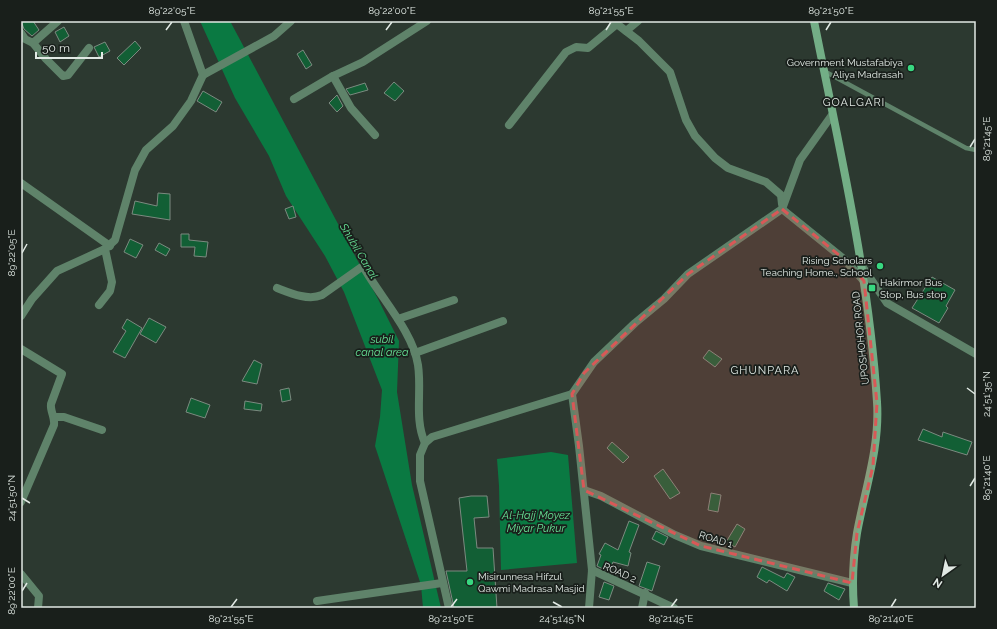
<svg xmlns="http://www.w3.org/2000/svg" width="997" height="629" font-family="Raleway,sans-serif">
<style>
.water{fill:#0a7942}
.building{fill:#125f35;stroke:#7c8a80}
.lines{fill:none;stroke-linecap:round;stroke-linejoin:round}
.service{stroke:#5f836a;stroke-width:4.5}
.minor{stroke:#5f836a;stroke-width:8}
.secondary{stroke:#73ae86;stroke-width:8}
.marked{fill:#d95857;fill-opacity:0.2;stroke:#d95857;stroke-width:3;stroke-dasharray:8 5;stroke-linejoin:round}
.ticks{fill:none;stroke:#e1e9e4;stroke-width:1.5}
.poi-dot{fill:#38d880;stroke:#191f1b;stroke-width:1.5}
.labels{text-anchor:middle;stroke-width:3.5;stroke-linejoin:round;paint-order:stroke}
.poi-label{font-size:10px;fill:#e1e9e4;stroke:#191f1b;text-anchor:end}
.street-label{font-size:10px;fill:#e1e9e4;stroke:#191f1b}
.neighbourhood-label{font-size:11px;letter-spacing:1px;fill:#e1e9e4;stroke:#191f1b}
.water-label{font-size:11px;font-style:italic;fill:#67e296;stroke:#191f1b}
.neatline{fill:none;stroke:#e1e9e4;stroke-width:1.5}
.ticks-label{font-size:10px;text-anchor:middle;fill:#e1e9e4}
</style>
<rect width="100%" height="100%" fill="#2c3930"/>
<g class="water">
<path d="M200 21H230L378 299 399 341 397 392 412 485 441 608H423L421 585 375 446 380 417 382 390 344 292 325 256 286 196 269 156 235 98Z"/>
<path d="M551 452 568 455 577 563 501 570 499 486 497 459Z"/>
</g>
<g class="building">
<path d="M21 21H33L39 30 32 36 24 29Z"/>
<path d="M64 27 69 36 60 42 55 32Z"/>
<path d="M135 41 141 48 124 65 117 58Z"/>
<path d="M105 42 110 51 99 57 94 47Z"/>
<path d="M303 50 312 65 306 69 297 54Z"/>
<path d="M394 82 404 91 395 101 384 93Z"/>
<path d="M365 83 368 90 350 95 346 89Z"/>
<path d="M203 91 222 102 216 112 197 101Z"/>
<path d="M337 95 343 106 337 112 329 103Z"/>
<path d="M158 193 170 194V220L132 214 135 201 157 206Z"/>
<path d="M293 206 296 217 289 219 285 209Z"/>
<path d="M181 234H189V240L208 242 206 257 194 256 195 247H181Z"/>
<path d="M130 239 143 245 136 258 124 252Z"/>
<path d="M159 243 170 249 166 256 155 250Z"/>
<path d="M932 277 955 290 946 306 948 308 939 323 912 308Z"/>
<path d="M149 318 166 327 156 343 140 334Z"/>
<path d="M127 319 142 328 125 358 113 352 126 331 122 328Z"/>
<path d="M709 350 722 359 715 367 703 358Z"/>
<path d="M254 360 262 364 257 384 242 381Z"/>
<path d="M289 388 291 400 282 402 280 390Z"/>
<path d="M191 398 210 405 205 418 186 412Z"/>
<path d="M245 401 262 404 261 411 244 409Z"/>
<path d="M923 429 942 437 943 432 972 442 967 455 918 440Z"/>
<path d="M612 442 629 457 623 463 607 448Z"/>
<path d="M663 469 680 493 670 499 654 476Z"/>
<path d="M711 493 721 495 718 512 708 510Z"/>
<path d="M471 496H487L489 517 474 518 477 548H493L497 608H454L446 571H467L459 498Z"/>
<path d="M629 521 639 525 629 552 631 553 628 566 613 562 609 572 597 566 601 555 599 554 605 543 618 550Z"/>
<path d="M737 524 745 529 735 547 726 542Z"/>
<path d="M656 531 668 537 664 545 652 539Z"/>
<path d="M647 562 660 566 652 591 639 586Z"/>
<path d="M762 567 784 578 787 573 795 577 787 591 769 580 767 583 757 577Z"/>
<path d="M604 582 614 586 609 600 599 597Z"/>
<path d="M828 583 845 589 839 600 824 591Z"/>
</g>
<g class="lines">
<path class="service" d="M824 71 966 148 976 150"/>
<g class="minor">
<path d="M184 21 203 75"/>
<path d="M613 21 639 41 670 72 686 120 695 136 715 158 728 168 766 182 781 195 782 204"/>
<path d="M626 31 638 21"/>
<path d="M21 33 25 39 33 43 58 21"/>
<path d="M33 43 46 59 63 76 68 75 89 48"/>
<path d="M333 76 351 108 375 135"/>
<path d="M294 99 333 76 363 62 427 21"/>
<path d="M509 125 566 52 576 47 588 48 617 24"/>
<path d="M21 183 110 246"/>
<path d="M782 209 844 259 864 281"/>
<path d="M862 266 887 303 976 354"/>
<path d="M277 288C290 293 308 301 322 295L363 266C379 296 413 331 418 365 422 391 414 419 425 443"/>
<path d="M99 305 110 291 112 282 105 249"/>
<path d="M21 316 32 299 57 271 105 249 115 240 135 170 146 150 173 126 191 101 203 75 274 36 291 21"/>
<path d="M398 319 454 300"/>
<path d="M21 349 62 374 51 404C50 411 55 417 54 425L21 502"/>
<path d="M415 353 503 321"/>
<path d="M55 417H64L102 430"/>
<path d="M584 490 601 496 675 535 701 546 852 583"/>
<path d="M592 570 674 608"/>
<path d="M21 574 39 596 38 608"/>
<path d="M317 601 442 583"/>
<path d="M449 608 420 481V455L425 443 432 437 572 394"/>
<path d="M589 608 592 570 579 446 572 394 594 362 635 323 664 299 688 274 782 209 800 160 832 115"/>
<path d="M642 608 645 593"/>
</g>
<path class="secondary" d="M814 21C839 147 869 274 877 402 880 447 865 489 857 533 853 558 852 583 854 608"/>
</g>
<path class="marked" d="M782 209 844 259 864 281 877 403 873 466 857 533 852 583 701 546 584 490 572 394 584 373 688 274Z"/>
<path class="ticks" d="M166 30 172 22M386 30 392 22M606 30 611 22M826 30 831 22M970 147 975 139M22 253 27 244M967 388 975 394M970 486 975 478M22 498 30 503M22 591 27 583M553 602 562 607M231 607 237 599M451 607 457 599M671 607 677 599M891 607 896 599"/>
<g class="poi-dot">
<circle cx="911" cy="68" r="4"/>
<circle cx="880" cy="266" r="4"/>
<rect x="868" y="284" width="8" height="8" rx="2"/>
<circle cx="470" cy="582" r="4"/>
</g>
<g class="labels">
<g class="poi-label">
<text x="903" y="66">Government Mustafabiya<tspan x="903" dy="12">Aliya Madrasah</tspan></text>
<text x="872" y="264">Rising Scholars<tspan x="872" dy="12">Teaching Home., School</tspan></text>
<text x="880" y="286" text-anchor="start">Hakirmor Bus<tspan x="880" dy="12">Stop, Bus stop</tspan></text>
<text x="478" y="580" text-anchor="start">Misirunnesa Hifzul<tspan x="478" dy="12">Qawmi Madrasa Masjid</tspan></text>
</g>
<g class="street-label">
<text transform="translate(860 338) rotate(-96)" y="4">UPOSHOHOR ROAD</text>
<text transform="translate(716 539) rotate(17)" y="4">ROAD 1</text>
<text transform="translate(620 572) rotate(24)" y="4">ROAD 2</text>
</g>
<g class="neighbourhood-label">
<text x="854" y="106">GOALGARI</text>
<text x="765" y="374">GHUNPARA</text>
</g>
<g class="water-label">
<text transform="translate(359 251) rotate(59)" y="4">Shubil Canal</text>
<text x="382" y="343">subil<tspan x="382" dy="13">canal area</tspan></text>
<text x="536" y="519">Al-Hajj Moyez<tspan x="536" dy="13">Miyar Pukur</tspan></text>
</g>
</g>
<rect width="997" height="629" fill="none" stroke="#191f1b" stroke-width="44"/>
<g transform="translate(943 575) rotate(213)" stroke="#191f1b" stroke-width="3" paint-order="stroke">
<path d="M0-3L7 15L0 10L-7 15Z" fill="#e1e9e4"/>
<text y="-6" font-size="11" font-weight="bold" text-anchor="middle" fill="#e1e9e4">N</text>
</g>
<path d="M36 52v6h66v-6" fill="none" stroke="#e1e9e4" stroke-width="2"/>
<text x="42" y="52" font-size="12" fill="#e1e9e4" stroke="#191f1b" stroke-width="3" paint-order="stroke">50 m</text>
<rect x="22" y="22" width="953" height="585" class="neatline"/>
<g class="ticks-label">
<text x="172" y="14">89°22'05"E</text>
<text x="392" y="14">89°22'00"E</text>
<text x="611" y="14">89°21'55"E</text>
<text x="831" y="14">89°21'50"E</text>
<text transform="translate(986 139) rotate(-90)" y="4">89°21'45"E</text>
<text transform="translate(11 253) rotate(-90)" y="4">89°22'05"E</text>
<text transform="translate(986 394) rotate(-90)" y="4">24°51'35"N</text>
<text transform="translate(986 478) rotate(-90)" y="4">89°21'40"E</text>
<text transform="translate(11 498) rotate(-90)" y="4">24°51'50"N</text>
<text transform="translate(11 591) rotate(-90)" y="4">89°22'00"E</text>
<text x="231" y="622">89°21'55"E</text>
<text x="451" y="622">89°21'50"E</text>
<text x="562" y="622">24°51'45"N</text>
<text x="671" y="622">89°21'45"E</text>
<text x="891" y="622">89°21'40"E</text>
</g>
</svg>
